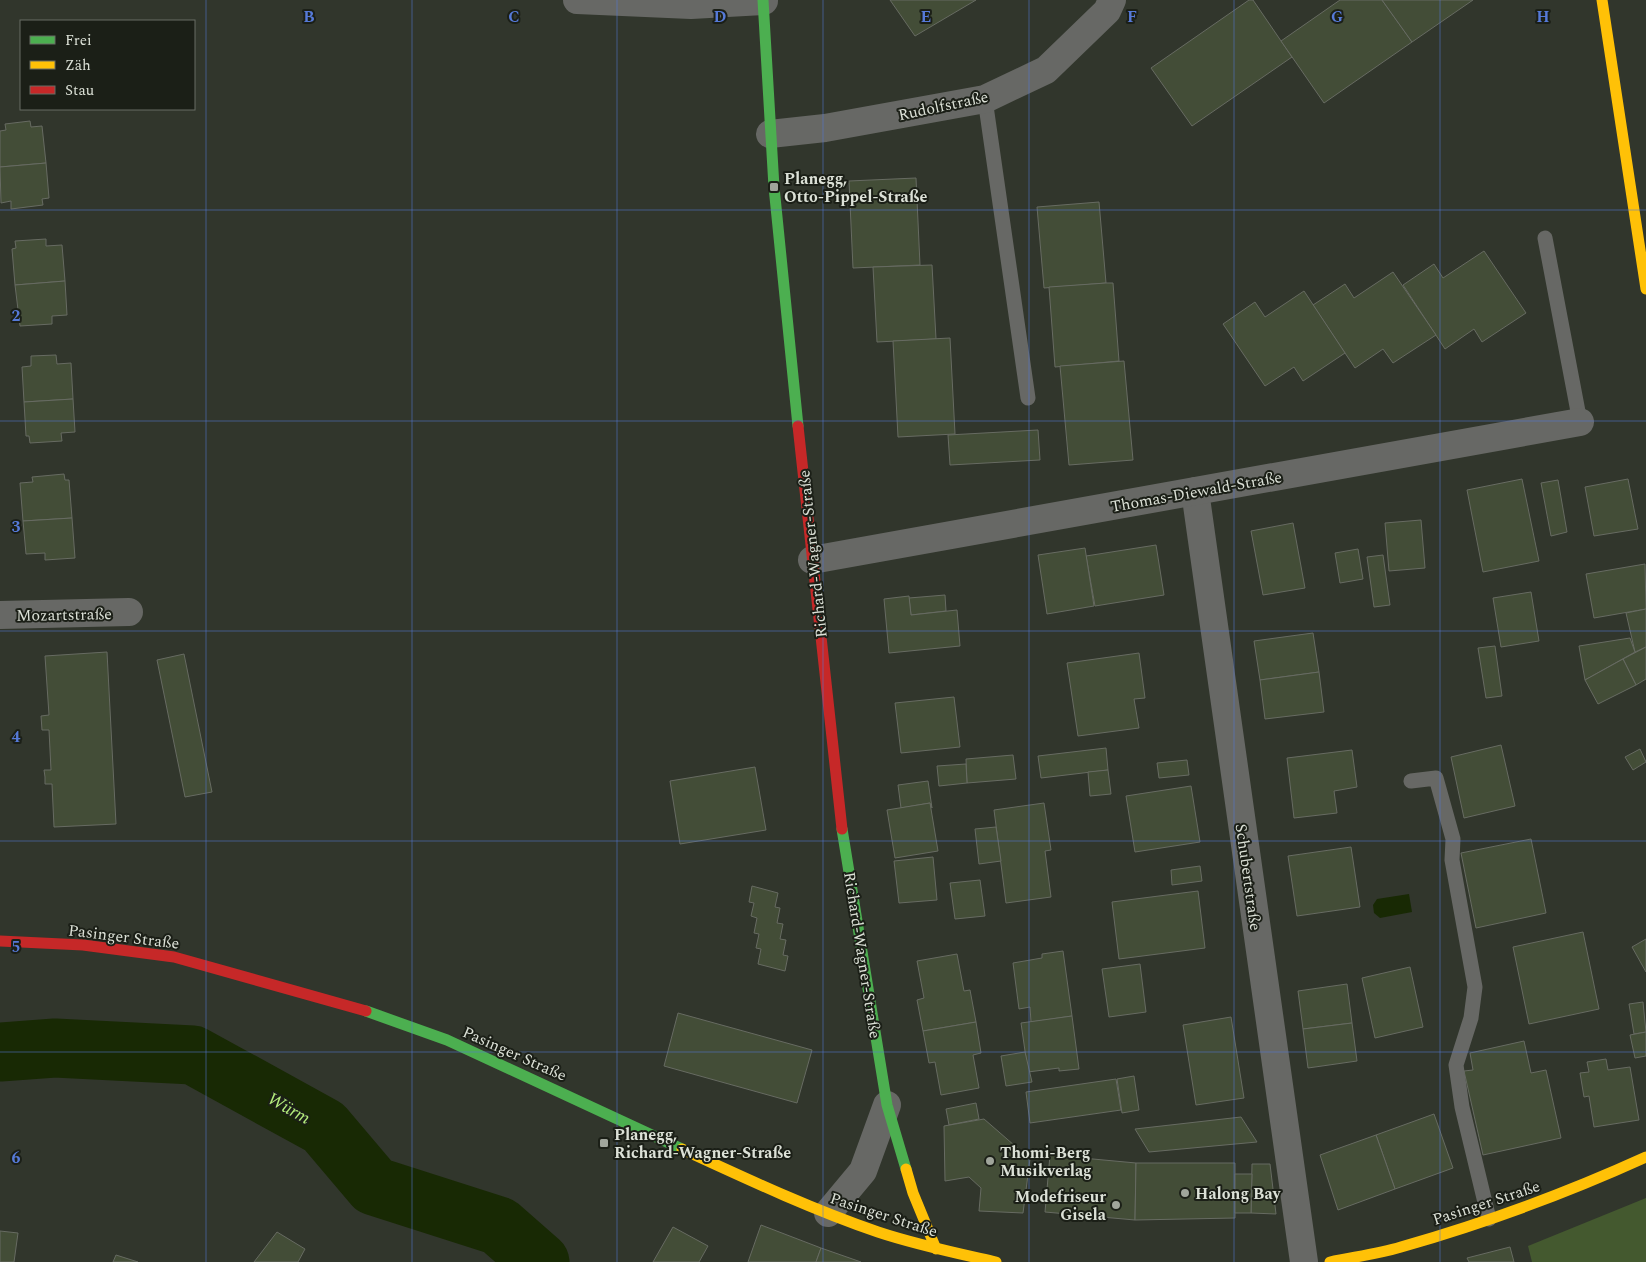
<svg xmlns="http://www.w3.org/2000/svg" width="1646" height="1262" font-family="Spectral,serif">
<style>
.green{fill:#44592f}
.water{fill:#182904}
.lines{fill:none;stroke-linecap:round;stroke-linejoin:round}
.river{stroke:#182904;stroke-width:59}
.building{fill:#434d37;stroke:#676b62}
.lane{stroke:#676865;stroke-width:15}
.street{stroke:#676865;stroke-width:28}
.fast{stroke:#4caf50;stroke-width:11}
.slow{stroke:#ffc107;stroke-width:11}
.jam{stroke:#c62828;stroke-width:11}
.grid{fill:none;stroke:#567ad8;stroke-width:1;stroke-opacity:0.55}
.poi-dot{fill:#a0a59b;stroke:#1b1f17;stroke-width:2}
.labels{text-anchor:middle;stroke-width:4;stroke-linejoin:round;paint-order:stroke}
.street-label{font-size:16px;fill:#dce1d7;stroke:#1b1f17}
.poi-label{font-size:16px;font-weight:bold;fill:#dce1d7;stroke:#1b1f17;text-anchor:start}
.water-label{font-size:18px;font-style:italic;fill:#b4ec7c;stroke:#1b1f17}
.grid-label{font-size:16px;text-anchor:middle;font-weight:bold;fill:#567ad8;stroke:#1b1f17;stroke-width:4;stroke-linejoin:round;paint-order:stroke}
</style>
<rect width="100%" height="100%" fill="#31362c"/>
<path class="green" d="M1646 1198V1262H1532L1528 1246Z"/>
<path class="water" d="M1409 894 1412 912 1380 918 1374 913 1373 905 1377 899Z"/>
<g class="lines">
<path class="river" d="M0 1052 55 1048 193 1055 324 1127 374 1186 499 1226 540 1262"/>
</g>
<g class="building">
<path d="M890 0H976L915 36Z"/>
<path d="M1249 0H1253L1292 57 1192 126 1151 68Z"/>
<path d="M1340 0H1382L1412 42 1324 103 1281 41Z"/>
<path d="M1382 0H1473L1412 42Z"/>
<path d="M30 121 31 127 42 126 46 163 0 167V131L6 130 5 124Z"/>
<path d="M46 163 49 198 42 199 43 205 11 209V201L1 203 0 167Z"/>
<path d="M916 178 920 265 853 268 849 181Z"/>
<path d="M1099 202 1106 283 1044 288 1037 207Z"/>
<path d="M46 239V246L62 245 65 281 15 285 12 249 16 248 15 241Z"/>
<path d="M1484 251 1526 313 1482 342 1474 329 1445 349 1403 285 1434 264 1443 278Z"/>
<path d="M932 265 936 339 877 342 873 267Z"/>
<path d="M1393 272 1436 335 1393 363 1383 349 1355 368 1313 305 1345 284 1354 298Z"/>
<path d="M65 281 67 315 52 316V324L20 326 15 285Z"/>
<path d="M1106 283H1113L1119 361 1055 367 1049 287Z"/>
<path d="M1304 291 1345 353 1303 381 1294 367 1265 386 1223 324 1255 302 1265 317Z"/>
<path d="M950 338 955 434 898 437 893 341Z"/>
<path d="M56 355 57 364 71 363 73 399 24 402 22 367 31 366V356Z"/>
<path d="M1124 361 1133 460 1069 465 1060 366Z"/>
<path d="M73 399 75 432 61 433 62 441 30 443 29 436H26L24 402Z"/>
<path d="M1038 430 1040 460 950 465 948 435Z"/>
<path d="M64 474 65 480H69L72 518 23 521 20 483 33 482 32 477Z"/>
<path d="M1522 479 1539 561 1483 572 1467 490Z"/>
<path d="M1628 479 1638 529 1594 536 1585 487Z"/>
<path d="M1558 480 1567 532 1551 536 1541 483Z"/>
<path d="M72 518 75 558 45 560V553L26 554 23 521Z"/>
<path d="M1421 520 1425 568 1389 571 1385 523Z"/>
<path d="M1293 523 1305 588 1263 595 1251 531Z"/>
<path d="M1156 545 1164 595 1095 606 1086 556Z"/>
<path d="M1085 548 1094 606 1047 614 1038 555Z"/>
<path d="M1358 549 1363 579 1340 583 1335 553Z"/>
<path d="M1383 555 1390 605 1374 607 1367 557Z"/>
<path d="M1645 564 1646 609 1594 618 1586 574Z"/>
<path d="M1531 592 1539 641 1501 647 1493 598Z"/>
<path d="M945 595 946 611 911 615 909 598Z"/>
<path d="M909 596 911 615 957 610 960 646 889 653 884 599Z"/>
<path d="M1646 609V647L1635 652 1626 613Z"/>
<path d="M1313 633 1319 672 1260 680 1254 641Z"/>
<path d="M1630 638 1635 652 1585 680 1579 646Z"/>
<path d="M1495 646 1502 696 1486 698 1478 648Z"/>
<path d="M1646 647V679L1636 685 1623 659Z"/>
<path d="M107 652 116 824 54 827 52 784H45V777L44 770H51L49 730H42L41 716 49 715 45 656Z"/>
<path d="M1139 653 1145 698 1134 699 1139 728 1078 736 1067 663Z"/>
<path d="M184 654 212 792 185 797 157 660Z"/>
<path d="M1623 659 1636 685 1598 704 1585 680Z"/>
<path d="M1319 672 1324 712 1265 719 1260 680Z"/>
<path d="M954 697 960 747 901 753 895 703Z"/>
<path d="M1501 745 1515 806 1464 818 1451 757Z"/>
<path d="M1106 748 1108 770 1041 778 1038 756Z"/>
<path d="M1640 749 1646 762 1633 770 1625 757Z"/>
<path d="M1352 750 1357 787 1334 791 1337 813 1294 818 1287 758Z"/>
<path d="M1013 755 1016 779 967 783 966 759Z"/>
<path d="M1187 760 1189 775 1159 778 1157 763Z"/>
<path d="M966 764 967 783 939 786 937 766Z"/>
<path d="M755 767 766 830 680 844 670 781Z"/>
<path d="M1108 770 1111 794 1090 796 1088 772Z"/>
<path d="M928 781 932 808 930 803 901 808 898 785Z"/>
<path d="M1191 786 1200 842 1135 852 1126 796Z"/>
<path d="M930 803 938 851 895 858 887 810Z"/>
<path d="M1044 803 1051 850 1045 851 1051 897 1006 903 994 810Z"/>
<path d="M996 827 1001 861 979 864 975 829Z"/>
<path d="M1531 839 1546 913 1476 928 1461 853Z"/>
<path d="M1351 847 1360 907 1297 916 1288 856Z"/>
<path d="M933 857 937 900 899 903 894 861Z"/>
<path d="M1200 866 1202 881 1172 885 1171 870Z"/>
<path d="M980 880 985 916 955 919 950 883Z"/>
<path d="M752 886 778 893 775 907 780 908 777 923 783 924 780 939 786 940 783 955 788 956 785 971 758 964 761 949 756 948 759 934 754 933 757 918 751 916 754 903 749 902Z"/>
<path d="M1198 891 1205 948 1119 959 1112 902Z"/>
<path d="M1583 932 1599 1009 1529 1024 1513 947Z"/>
<path d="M1646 939V972L1632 947Z"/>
<path d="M1063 951 1072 1016 1031 1022 1030 1007 1019 1009 1013 963 1042 958V954Z"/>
<path d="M957 954 964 991 970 990 976 1022 923 1031 917 1000 924 998 917 961Z"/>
<path d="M1140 964 1146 1012 1109 1017 1102 969Z"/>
<path d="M1410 967 1423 1027 1375 1038 1362 978Z"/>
<path d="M1347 984 1352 1023 1303 1029 1298 991Z"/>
<path d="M1643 1002 1646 1032 1634 1034 1629 1004Z"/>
<path d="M678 1013 812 1050 797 1103 664 1066Z"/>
<path d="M1072 1016 1079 1069 1059 1071V1068L1028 1072 1021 1023Z"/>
<path d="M1231 1017 1244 1098 1196 1105 1183 1025Z"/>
<path d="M976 1022 981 1053 973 1055 979 1088 941 1095 935 1062 929 1063 923 1031Z"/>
<path d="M1352 1023 1357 1061 1308 1068 1303 1029Z"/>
<path d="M1646 1032V1056L1635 1058 1630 1035Z"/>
<path d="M1524 1041 1531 1073 1546 1070 1561 1138 1483 1155 1464 1071 1473 1070 1470 1053Z"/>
<path d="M1025 1052 1032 1082 1006 1086 1001 1056Z"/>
<path d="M1606 1059 1608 1070 1630 1067 1639 1120 1594 1127 1589 1096 1584 1097 1580 1073 1589 1072 1587 1062Z"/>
<path d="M1134 1076 1139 1110 1122 1113 1117 1079Z"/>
<path d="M1116 1079 1121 1110 1030 1123 1026 1092Z"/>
<path d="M976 1103 979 1119 949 1125 946 1109Z"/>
<path d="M1434 1114 1453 1168 1395 1189 1376 1135Z"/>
<path d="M1241 1117 1257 1142 1149 1152 1135 1129Z"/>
<path d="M984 1119 1030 1159 1023 1213 979 1211 981 1188 969 1177 945 1181 944 1126Z"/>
<path d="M1376 1135 1395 1189 1338 1210 1320 1155Z"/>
<path d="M1050 1155 1136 1163 1135 1220 1045 1212Z"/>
<path d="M1136 1163H1235V1218L1135 1220Z"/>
<path d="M1252 1164H1270L1276 1214 1251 1213Z"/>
<path d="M1235 1174H1252L1251 1213H1235Z"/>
<path d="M761 1225 821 1248 816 1262H748Z"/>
<path d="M673 1227 708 1246 699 1262H653Z"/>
<path d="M0 1231 18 1233 14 1262H0Z"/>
<path d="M277 1232 305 1249 298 1262H254Z"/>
<path d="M1510 1247 1514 1262H1469L1467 1258Z"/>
<path d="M821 1248 861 1262H816Z"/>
<path d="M116 1255 138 1262H113Z"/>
</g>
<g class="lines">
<g class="lane">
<path d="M985 99 1028 398"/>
<path d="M1545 238 1580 422"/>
<path d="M1411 781 1436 778 1453 839 1452 860 1475 987 1471 1018 1456 1065 1462 1107 1489 1219"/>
</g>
<g class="street">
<path d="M577 0 691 5 764 1"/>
<path d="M770 134 825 128 985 99 1046 70 1107 11 1112 0"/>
<path d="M1195 491 1304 1262"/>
<path d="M812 560 1580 422"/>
<path d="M0 615 129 612"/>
<path d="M828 1213 863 1171 887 1105"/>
</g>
<g class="fast">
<path d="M763 0 774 187 798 426"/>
<path d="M842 829 887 1105 906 1169"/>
<path d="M366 1011 447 1040 682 1149"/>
</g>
<g class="slow">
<path d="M1602 0 1646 289"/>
<path d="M682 1149C747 1179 811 1209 878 1232 917 1245 956 1253 996 1262"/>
<path d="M906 1169 913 1193 936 1249"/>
<path d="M1330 1262C1353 1257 1378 1254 1401 1247 1485 1223 1567 1193 1646 1157"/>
</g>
<g class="jam">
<path d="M798 426 842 829"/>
<path d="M0 941 83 945 174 957 366 1011"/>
</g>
</g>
<path class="grid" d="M206 0V1262M412 0V1262M617 0V1262M823 0V1262M1029 0V1262M1234 0V1262M1440 0V1262M0 210H1646M0 421H1646M0 631H1646M0 841H1646M0 1052H1646"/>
<g class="poi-dot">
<rect x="769" y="182" width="10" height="10" rx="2.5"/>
<rect x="599" y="1138" width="10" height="10" rx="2.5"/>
<circle cx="990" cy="1161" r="5"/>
<circle cx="1185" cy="1193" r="5"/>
<circle cx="1116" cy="1205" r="5"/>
</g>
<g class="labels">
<g class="street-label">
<text transform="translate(943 105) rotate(-12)" y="6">Rudolfstraße</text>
<text transform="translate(1196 491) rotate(-10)" y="6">Thomas-Diewald-Straße</text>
<text transform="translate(812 554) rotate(-96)" y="6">Richard-Wagner-Straße</text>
<text transform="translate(64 614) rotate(-1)" y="6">Mozartstraße</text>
<text transform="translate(1249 877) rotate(82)" y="6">Schubertstraße</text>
<text transform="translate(124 936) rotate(7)" y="6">Pasinger Straße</text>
<text transform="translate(863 955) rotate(81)" y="6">Richard-Wagner-Straße</text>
<text transform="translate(515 1053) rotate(24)" y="6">Pasinger Straße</text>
<text transform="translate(1486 1202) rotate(-18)" y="6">Pasinger Straße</text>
<text transform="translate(884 1214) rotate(18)" y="6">Pasinger Straße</text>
</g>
<g class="poi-label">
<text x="784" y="184">Planegg,<tspan x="784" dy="18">Otto-Pippel-Straße</tspan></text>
<text x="614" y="1140">Planegg,<tspan x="614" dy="18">Richard-Wagner-Straße</tspan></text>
<text x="1000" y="1158">Thomi-Berg<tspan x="1000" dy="18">Musikverlag</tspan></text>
<text x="1195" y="1199">Halong Bay</text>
<text x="1106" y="1202" text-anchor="end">Modefriseur<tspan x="1106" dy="18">Gisela</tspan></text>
</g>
<g class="water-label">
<text transform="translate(289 1108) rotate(29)" y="6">Würm</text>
</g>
</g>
<g class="grid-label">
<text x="309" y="22">B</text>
<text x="514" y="22">C</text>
<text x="720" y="22">D</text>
<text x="926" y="22">E</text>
<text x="1132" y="22">F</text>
<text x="1337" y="22">G</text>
<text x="1543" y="22">H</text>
<text x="16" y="321">2</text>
<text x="16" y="532">3</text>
<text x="16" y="742">4</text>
<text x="16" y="952">5</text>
<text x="16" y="1163">6</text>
</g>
<rect x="20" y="20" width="175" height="90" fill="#1b1f17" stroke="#686d64"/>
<rect x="30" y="36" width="25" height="8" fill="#4caf50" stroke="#686d64"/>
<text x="65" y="45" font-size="15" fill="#dce1d7">Frei</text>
<rect x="30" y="61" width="25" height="8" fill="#ffc107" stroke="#686d64"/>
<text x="65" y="70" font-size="15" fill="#dce1d7">Zäh</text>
<rect x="30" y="86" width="25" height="8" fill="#c62828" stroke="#686d64"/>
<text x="65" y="95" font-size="15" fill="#dce1d7">Stau</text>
</svg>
